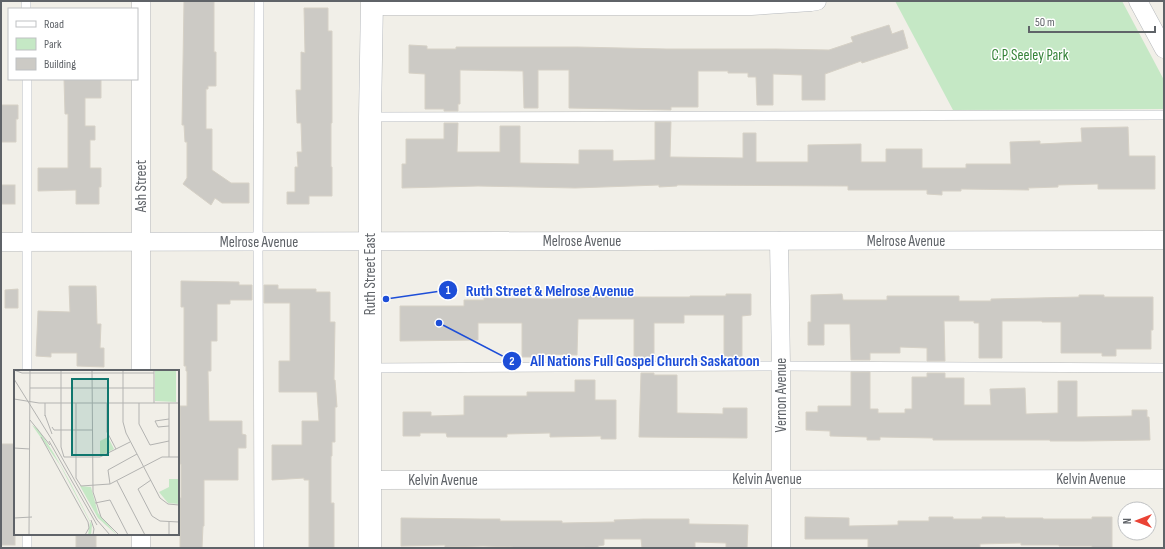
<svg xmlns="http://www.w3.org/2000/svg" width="1165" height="549" font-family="'Sofia Sans Condensed',sans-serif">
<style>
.green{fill:#c5e8c5}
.building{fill:#cccac5;stroke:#d6d1c6}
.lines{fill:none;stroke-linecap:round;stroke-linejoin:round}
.service-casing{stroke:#b5b8bc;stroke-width:10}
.minor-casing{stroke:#b5b8bc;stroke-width:19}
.tertiary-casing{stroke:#b5b8bc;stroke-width:23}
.service{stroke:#fff;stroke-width:9}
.minor{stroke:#fff;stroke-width:18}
.tertiary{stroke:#fff;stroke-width:22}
.labels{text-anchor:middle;stroke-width:3;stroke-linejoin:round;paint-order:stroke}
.park-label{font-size:15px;fill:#348238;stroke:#fff}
.street-label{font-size:15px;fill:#5f6368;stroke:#fff}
.inset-road{fill:none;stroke:#b3b3b1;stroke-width:1}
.view{fill:#0f766e;fill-opacity:0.15;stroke:#0f766e;stroke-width:2}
.inset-edge{fill:none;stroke:#5f6368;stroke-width:2}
.leader{fill:none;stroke:#1d4ed8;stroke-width:1.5}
.callout-dot{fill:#1d4ed8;stroke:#fff;stroke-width:1.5}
.mark-label{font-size:12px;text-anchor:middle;font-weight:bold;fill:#fff}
.callout-label{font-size:16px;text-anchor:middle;font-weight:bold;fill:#1d4ed8;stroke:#fff;stroke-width:3;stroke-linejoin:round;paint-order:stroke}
</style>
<rect width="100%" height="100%" fill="#f1efe8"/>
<path class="green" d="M895 1H1122L1164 80V109L953 110Z"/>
<g class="building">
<path d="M184 1H214V52H216V86H208V89H206V129H212V170L231 183H249V203H222L215 198 211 205 183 184 187 178V142H185L184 125H182Z"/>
<path d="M304 8H328V31H332V123H331V167H332V196H309V204H287V192H295V167H298L297 152H302L301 123H297L296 90H301V52L305 53Z"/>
<path d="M889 25 892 34 903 30 908 48 862 63 861 61 825 74V100H802V75L773 74V105H757L756 77H748V73H728V71H698V107H671V110L569 108V70H538V108H524L523 71 460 70V104H458V111H444V109H425V74L409 73V45L427 46V49H456V47H577L666 49H775L829 50 853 42 851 37Z"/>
<path d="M64 79H101V98H85V126H95V140H90V168H101V187H99V204H76V190L38 191V168H68V114H65Z"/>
<path d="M1 105H18V119H16V142H1Z"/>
<path d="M655 122H671L670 157 743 158V133H756V162H808V145L861 144V162H886V149H922V168H966V164H1011L1010 142 1040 141V144L1082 142 1081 128 1128 127 1129 156H1155V189H1098V184L1058 185V187L1028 188 1029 190 961 189V191H942V195L927 194V190H848V186L677 185V186L659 187V185L575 188 478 186 402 188V164H406V139H444V123H458L457 152H500V126H520V163L579 164V150H613V161L655 160Z"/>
<rect x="1" y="185" width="14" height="19"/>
<path d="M181 281 239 282V285H252V300H230V304H217V341H211V371H208L209 421H242V434L246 435V448H238V480H204V526H203L202 548H180V498H181V464H180V406H187V371H186V366H184V307H181Z"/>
<path d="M264 285H278V289H316V292H330V322H335L334 380H335L337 407H335V442H332V456H331V503H334V548H309V480H304V478L272 480V445H302V421H319L317 392H279V361H290V303H264Z"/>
<path d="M69 286H96L97 324H101L100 348H104V367L77 366V353H51V357L36 356 38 311 70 312Z"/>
<path d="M18 289V308H5V290Z"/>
<path d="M726 294H751V315L742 316V357H724V315H684V323H654V361H641L642 357H634V319H578L577 355 537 354V357H522V323H478V340L400 341V306H464V300H484V298L550 299 581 298V296L608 295V297H690V296H726Z"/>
<path d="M842 294 843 300H887V296H959V301H991V299L1079 297V295H1104V297H1153V330H1151V349H1116V356H1102V353H1061V322H1042V321H1002V358H979V323H974V321H944L945 361H927V348L900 347V353H870V360H851L850 324H824V345H808V322H811V295Z"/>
<path d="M851 372H870V409H878V413H905V409H912V377H927V373H945V378H964V405H991L990 389 1025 388 1026 414 1058 413V381H1077V417L1132 416V410H1147V417H1149L1150 440 1083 441H1050V440H933V438L880 437V440H867V437L830 436V431L806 430V412H818V406H851Z"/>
<path d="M641 373H654V375H677V413L723 414V408H747V438L639 437Z"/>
<path d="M575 380H595V400H616V439H601V436L550 437V433L507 434V437H447L446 433H420V436H403V412H431V416L464 415V396H527V392H575Z"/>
<rect x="1" y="444" width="14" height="101"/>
<path d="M805 517 849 518V526L898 525V521H929V517H953V519H982V517H1005V518H1043V519H1092V517H1112V548H1092V546H1059V545H1021V543L980 544V548H868V539H805Z"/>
<path d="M401 518 480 519H500V521H562V523L615 522 614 520 644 519H689V524L748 525 747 548H726V543L695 542V548H642L641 539H604V545L598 546V548H585V547L513 548V547L483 546 445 547V545L401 546Z"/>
<rect x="76" y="534" width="20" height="14"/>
</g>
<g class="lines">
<defs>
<g id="service">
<path d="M26 1V9"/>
<path d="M27 79V371"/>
<path d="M370 117 1164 115"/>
<path d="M370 368 781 366 1164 368"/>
<path d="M27 548V534"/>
<path d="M259 548 258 242 259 1"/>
</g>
<g id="minor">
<path d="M141 1V371"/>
<path d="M1138 1 1164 49"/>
<path d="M372 6H751L811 2 817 1"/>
<path d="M779 241 781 366V548"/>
<path d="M1 242 1164 240"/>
<path d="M371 480 1164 479"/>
<path d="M141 548V534"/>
</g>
<path id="tertiary" d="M370 548V117L372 1"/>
</defs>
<use href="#service" class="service-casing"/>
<use href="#minor" class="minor-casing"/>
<use href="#tertiary" class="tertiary-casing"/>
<use href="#service" class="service"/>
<use href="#minor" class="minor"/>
<use href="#tertiary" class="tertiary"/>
</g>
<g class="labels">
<g class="park-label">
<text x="1030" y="60">C.P. Seeley Park</text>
</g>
<g class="street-label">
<text transform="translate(141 186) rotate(-90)" y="5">Ash Street</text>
<text x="582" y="246">Melrose Avenue</text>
<text x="906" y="246">Melrose Avenue</text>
<text x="259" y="247">Melrose Avenue</text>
<text transform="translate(370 274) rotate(-90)" y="5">Ruth Street East</text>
<text transform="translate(781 395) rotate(-90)" y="5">Vernon Avenue</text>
<text x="767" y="484">Kelvin Avenue</text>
<text x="1091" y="484">Kelvin Avenue</text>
<text x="443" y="485">Kelvin Avenue</text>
</g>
</g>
<g transform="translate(14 370)">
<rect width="165" height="165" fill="#f1efe8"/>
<path d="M141 0H162V32L141 31ZM18 55 24 59 39 82 56 112 78 155 77 165H74L76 152 46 95ZM94 67 100 79 86 86V71ZM155 109H165V134L154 133 145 122 155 117ZM66 116 77 117 84 143 103 165 84 148Z" fill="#c5e8c5"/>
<path class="inset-road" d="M0 0 8 3H140M47 0V77L50 87H86L116 72M78 0 79 122 87 147 105 165M109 0V52L112 63 146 128 154 134 165 135M140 0V33M0 9 38 70 83 150 96 165M16 18H140M0 29 25 33H165M31 33V46M62 33V108L67 116 96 114 148 87H165M93 33V62L102 79M125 33V54L136 75 155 71M31 45 38 64M16 50 36 75M155 56 144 57 141 51 155 49M38 57 40 60H78M27 67 74 152 75 158 71 165M35 71 83 155M0 78 16 79M155 87V33M137 110 124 119 138 146 146 151 165 152M103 111 131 165M96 114 94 100 123 84M81 133 96 130 114 165M0 148 18 147M77 150 80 159 79 165M155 152V165M15 165 16 0"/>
<path class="view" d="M58 9H94V85H58Z"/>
<rect width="165" height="165" class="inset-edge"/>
</g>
<path class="leader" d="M386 299L448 290M439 323L512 361"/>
<g class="callout-dot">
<circle cx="386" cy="299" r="4"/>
<circle cx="439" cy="323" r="4"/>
<circle cx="448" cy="290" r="10"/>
<circle cx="512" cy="361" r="10"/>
</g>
<g class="mark-label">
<text x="448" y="294">1</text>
<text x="512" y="365">2</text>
</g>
<g class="callout-label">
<text x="550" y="296">Ruth Street &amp; Melrose Avenue</text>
<text x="645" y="366">All Nations Full Gospel Church Saskatoon</text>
</g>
<rect width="1165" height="549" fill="none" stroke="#5f6368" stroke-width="4"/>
<rect x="8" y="8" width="130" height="72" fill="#ffffff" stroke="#bfc1c3"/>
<rect x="16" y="21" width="20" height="6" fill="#ffffff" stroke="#bfc1c3"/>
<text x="44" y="28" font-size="12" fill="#5f6368">Road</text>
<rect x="16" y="38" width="20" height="12" fill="#c5e8c5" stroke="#bfc1c3"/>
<text x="44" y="48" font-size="12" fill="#5f6368">Park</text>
<rect x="16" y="58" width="20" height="12" fill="#cccac5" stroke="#bfc1c3"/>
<text x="44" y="68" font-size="12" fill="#5f6368">Building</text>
<g transform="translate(1137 521) rotate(270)"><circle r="19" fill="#ffffff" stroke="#bfc1c3"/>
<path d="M0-3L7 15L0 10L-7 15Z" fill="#ea4335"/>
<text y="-6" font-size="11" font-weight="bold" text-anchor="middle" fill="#5f6368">N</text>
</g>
<path d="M1029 26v6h126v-6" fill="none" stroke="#5f6368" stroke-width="2"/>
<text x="1035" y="26" font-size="12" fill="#5f6368" stroke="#ffffff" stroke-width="3" paint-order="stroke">50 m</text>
</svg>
